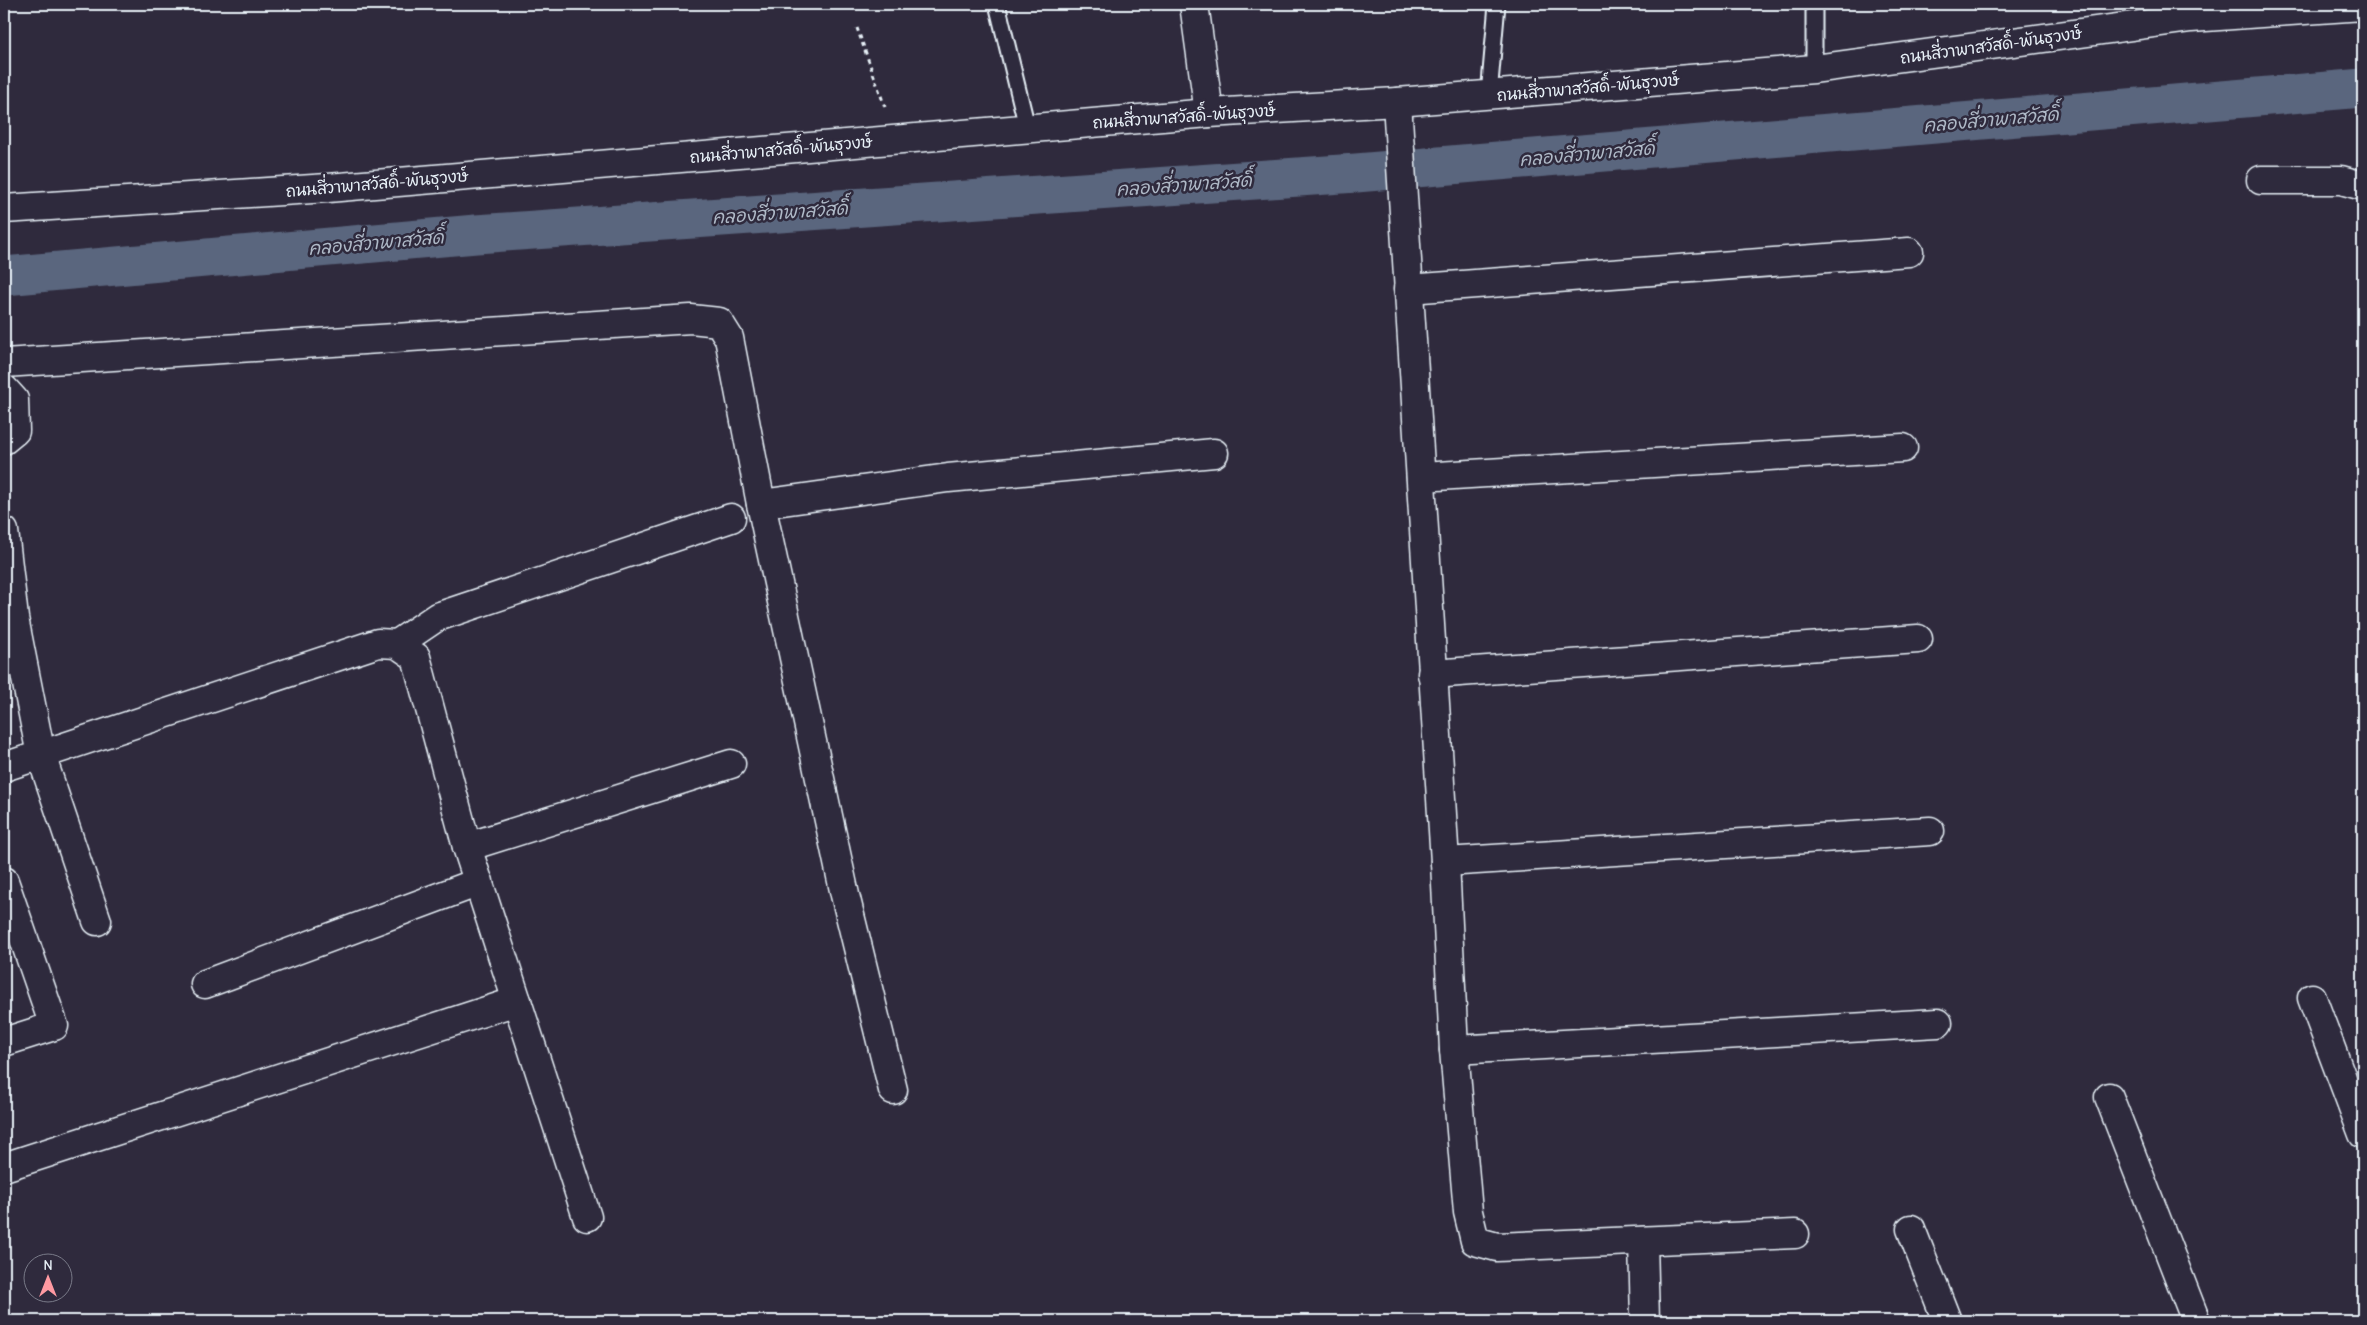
<svg xmlns="http://www.w3.org/2000/svg" width="2367" height="1325" font-family="'Comic Neue','Playpen Sans Thai',sans-serif">
<style>
.lines{fill:none;stroke-linecap:round;stroke-linejoin:round}
.canal{stroke:#5a667e;stroke-width:39}
.lane-casing{stroke:#e8f1f8;stroke-width:19}
.street-casing{stroke:#e8f1f8;stroke-width:31}
.path{stroke:#e8f1f8;stroke-width:3;stroke-dasharray:4 4;stroke-linecap:butt}
.lane{stroke:#2f2a3d;stroke-width:15}
.street{stroke:#2f2a3d;stroke-width:28}
.labels{text-anchor:middle;stroke-width:5;stroke-linejoin:round;paint-order:stroke}
.street-label{font-size:16px;fill:#e8f1f8;stroke:#2f2a3d}
.water-label{font-size:18px;font-style:italic;fill:#afb9c7;stroke:#2f2a3d}
</style>
<rect width="100%" height="100%" fill="#2f2a3d"/>
<filter id="ink" filterUnits="userSpaceOnUse"><feTurbulence type="fractalNoise" baseFrequency=".02" numOctaves="2"/><feDisplacementMap in="SourceGraphic" scale="10" xChannelSelector="R" yChannelSelector="G"/><feConvolveMatrix kernelMatrix="1 2 1 2 8 2 1 2 1" color-interpolation-filters="sRGB"/></filter>
<g filter="url(#ink)">
<g class="lines">
<path class="canal" d="M4 276 476 234 1356 173 2363 88"/>
<defs>
<g id="lane">
<path d="M997 4 1027 127"/>
<path d="M1814 4V69"/>
<path d="M1489 95 1497 4"/>
</g>
<g id="street">
<path d="M1194 4 1209 113"/>
<path d="M1397 102 1445 862 1454 1050 1468 1212 1475 1241 1497 1247 1795 1234"/>
<path d="M2261 180H2341L2363 186"/>
<path d="M4 209 328 188 1209 113 1397 102 1814 69 2191 18 2363 6"/>
<path d="M1408 289 1909 252"/>
<path d="M4 363 691 319 719 322 729 338 761 504 845 895 893 1090"/>
<path d="M4 389 14 400 15 431 4 440"/>
<path d="M1421 477 1903 448"/>
<path d="M761 504 948 478 1214 453"/>
<path d="M4 531 14 618 41 755 97 921"/>
<path d="M397 644 437 617 731 518"/>
<path d="M1432 674 1918 639"/>
<path d="M4 767 378 643 397 644 416 657 467 847 587 1217"/>
<path d="M467 847 731 764"/>
<path d="M1445 862 1930 831"/>
<path d="M4 881 54 1026 4 1042"/>
<path d="M205 984 479 882"/>
<path d="M2312 998 2363 1134"/>
<path d="M1454 1050 1938 1023"/>
<path d="M2109 1097 2196 1321"/>
<path d="M4 1167 517 1001"/>
<path d="M1911 1229 1947 1321"/>
<path d="M1643 1241 1645 1321"/>
</g>
</defs>
<use href="#lane" class="lane-casing"/>
<use href="#street" class="street-casing"/>
<path class="path" d="M857 28 885 107"/>
<use href="#lane" class="lane"/>
<use href="#street" class="street"/>
</g>
</g>
<g class="labels">
<g class="street-label">
<text transform="translate(1991 45) rotate(-8)" y="6">ถนนสี่วาพาสวัสดิ์-พันธุวงษ์</text>
<text transform="translate(1588 87) rotate(-5)" y="6">ถนนสี่วาพาสวัสดิ์-พันธุวงษ์</text>
<text transform="translate(1184 116) rotate(-4)" y="6">ถนนสี่วาพาสวัสดิ์-พันธุวงษ์</text>
<text transform="translate(781 149) rotate(-5)" y="6">ถนนสี่วาพาสวัสดิ์-พันธุวงษ์</text>
<text transform="translate(377 183) rotate(-5)" y="6">ถนนสี่วาพาสวัสดิ์-พันธุวงษ์</text>
</g>
<g class="water-label">
<text transform="translate(1991 120) rotate(-5)" y="6">คลองสี่วาพาสวัสดิ์</text>
<text transform="translate(1587 154) rotate(-5)" y="6">คลองสี่วาพาสวัสดิ์</text>
<text transform="translate(1184 185) rotate(-4)" y="6">คลองสี่วาพาสวัสดิ์</text>
<text transform="translate(780 213) rotate(-4)" y="6">คลองสี่วาพาสวัสดิ์</text>
<text transform="translate(376 243) rotate(-5)" y="6">คลองสี่วาพาสวัสดิ์</text>
</g>
</g>
<rect width="2367" height="1325" fill="none" stroke="#2f2a3d" stroke-width="20"/>
<rect x="10" y="10" width="2347" height="1305" fill="none" stroke="#e8f1f8" stroke-width="2" filter="url(#ink)"/>
<g transform="translate(48 1278)"><circle r="24" fill="#2f2a3d" stroke="#797a88"/>
<path d="M0-4L9 19L0 12L-9 19Z" fill="#ff9aa2"/>
<text y="-8" font-size="14" font-weight="bold" text-anchor="middle" fill="#e8f1f8">N</text>
</g>
</svg>
